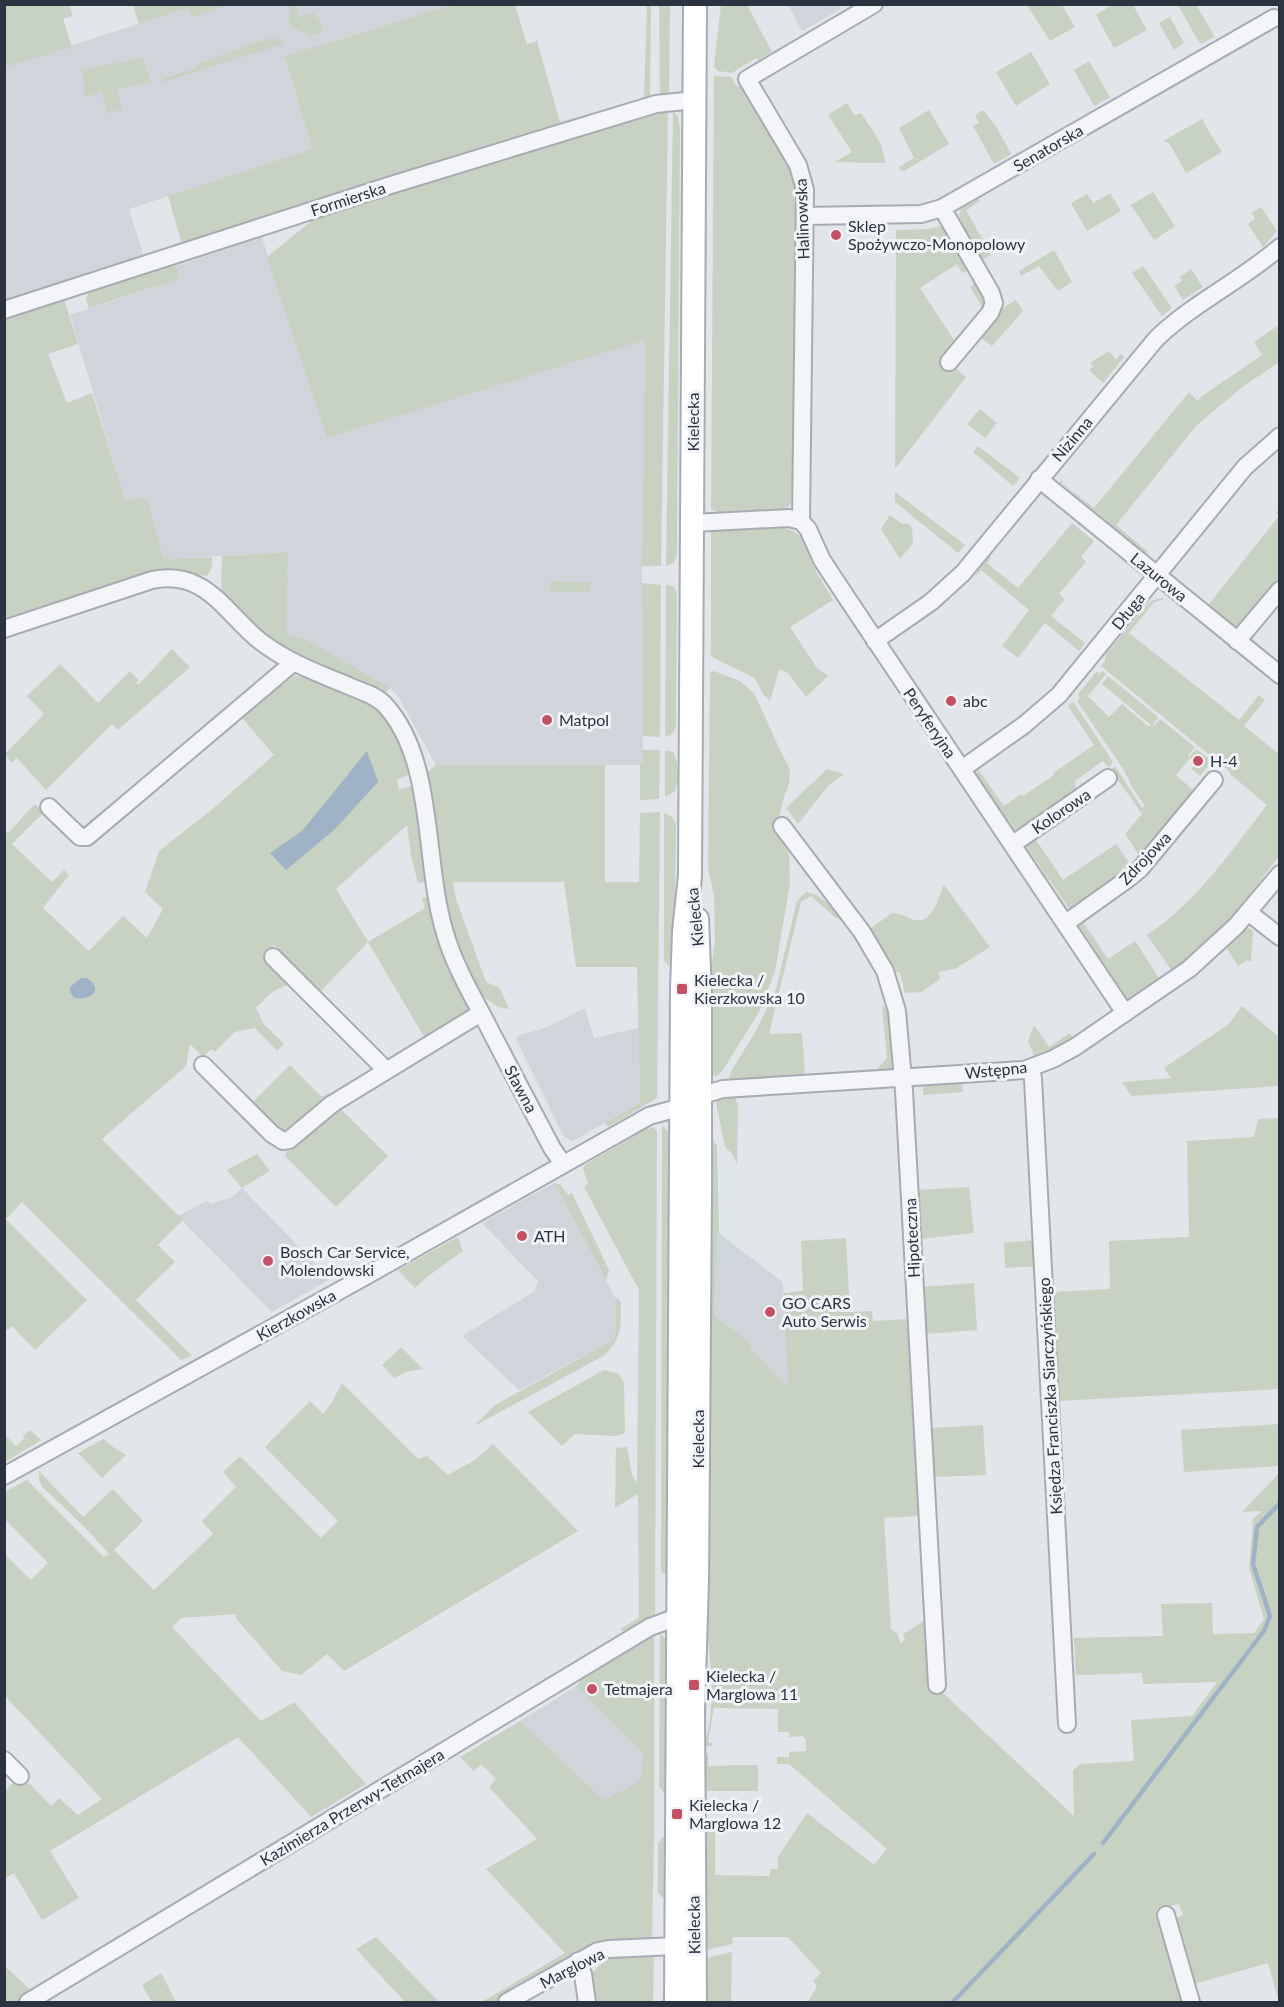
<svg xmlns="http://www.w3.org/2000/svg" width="1284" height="2007" font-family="Lato,sans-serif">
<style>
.built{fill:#d0d4db}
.green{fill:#c7d2c3}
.water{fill:#9fb3c6}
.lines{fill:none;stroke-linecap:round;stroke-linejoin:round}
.stream{stroke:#9fb3c6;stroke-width:4.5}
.minor-casing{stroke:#a7acb3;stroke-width:20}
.secondary-casing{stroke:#a7acb3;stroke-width:26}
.minor{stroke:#f4f5f8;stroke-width:16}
.secondary{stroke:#fff;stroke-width:22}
.poi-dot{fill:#c45064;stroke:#f1f3f7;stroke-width:2}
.labels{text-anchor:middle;stroke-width:6;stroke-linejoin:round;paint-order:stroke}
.street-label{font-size:16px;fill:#2b3340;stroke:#f1f3f7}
.poi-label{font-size:16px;fill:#2b3340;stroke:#f1f3f7;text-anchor:start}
</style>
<rect width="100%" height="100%" fill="#e2e5e9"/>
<g class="built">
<path d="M187 5H452L309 48 285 61 312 149 129 209 144 257 5 302V67L188 8Z"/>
<path d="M788 5H839L841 9 802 31Z"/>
<path d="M262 238 327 438 645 339 642 583 643 765H436L398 696 390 688 306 639 285 635 288 552 164 559 147 497 126 503 70 315 179 279 176 266Z"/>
<path d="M585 1008 594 1038 638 1028 640 1103 573 1141 564 1137 516 1039 520 1035 545 1028Z"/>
<path d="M554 1183 616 1299 615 1339 519 1390 462 1336 535 1291 538 1281 482 1223Z"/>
<path d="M242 1188 330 1279 272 1312 178 1216 206 1201 211 1204 232 1197Z"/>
<path d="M717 1232 783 1282 789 1388 750 1347 714 1316Z"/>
<path d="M577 1686 643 1754 641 1778 638 1782 604 1800 520 1721Z"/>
</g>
<g class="green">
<path d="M5 4 69 5 73 16 63 19 72 47 5 67Z"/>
<path d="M1114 4 1133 5 1147 30 1114 48 1096 15Z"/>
<path d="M133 5H229L193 17 188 8 139 24Z"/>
<path d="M289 5H295L300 17 313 12 315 17H318L323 31 311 36 292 27C286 19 292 13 289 5Z"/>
<path d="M452 5H515L527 44 537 41 560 122 644 98 647 5H651L650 96 648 99 182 244 168 196 312 149 284 56Z"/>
<path d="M659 5H670L669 94 660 97Z"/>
<path d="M721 5H747L772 52 758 60 756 58 732 73 718 71 714 67Z"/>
<path d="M1027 5H1062L1075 27 1050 41Z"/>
<path d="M1178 5H1196L1215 37 1200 44Z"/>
<path d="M1170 17 1184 43 1174 50 1159 23Z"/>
<path d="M273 37 282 41 283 44 163 82 162 79 197 68V64Z"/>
<path d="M1031 52 1050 84 1016 106 996 72Z"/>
<path d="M143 58 151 82 116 89 122 109 108 114 101 92 86 97 83 85 85 82 81 70Z"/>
<path d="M1089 61 1110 97 1094 106 1074 70Z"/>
<path d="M714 76 731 77 737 87 740 85 748 94 793 169 797 182 794 497 789 506 781 512 723 515 711 509Z"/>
<path d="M847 103 854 115 861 113C872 130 884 143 885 163L835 162 852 152 828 115Z"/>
<path d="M668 108 661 566H642L645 340 327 438 267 257 320 214Z"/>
<path d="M673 110 678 117 680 128 677 552 674 563 666 566Z"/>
<path d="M929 110 949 144 902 172 899 167 914 158 899 128Z"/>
<path d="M983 110 997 128 1011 154 994 164 973 126 979 123 975 115Z"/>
<path d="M1204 118 1203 122 1222 152 1186 173 1169 143 1163 141Z"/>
<path d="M1153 192 1175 226 1154 240 1131 205Z"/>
<path d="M1110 193 1121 211 1087 231 1071 203 1087 194 1093 203Z"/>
<path d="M979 199 980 201 966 210 991 255 980 261 957 223 961 221 959 215 961 209Z"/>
<path d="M1261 207 1277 231 1263 247 1248 224 1255 219 1252 213Z"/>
<path d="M947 225 968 270 962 273 957 264 920 288 954 340 981 309V305L970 287 977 283 988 304 945 359 966 377 895 469 896 230 927 229Z"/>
<path d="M260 233 262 238 176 265 179 279 89 308 86 299 89 291Z"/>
<path d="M1054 250 1072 282 1058 291 1039 266 1021 276 1019 271Z"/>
<path d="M1143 266 1172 308 1162 316 1132 273Z"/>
<path d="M1191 269 1203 287 1183 300 1174 286 1182 281 1180 277Z"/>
<path d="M64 299 78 344 48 354 67 403 92 393 126 502 147 497 164 559 212 557C212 565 213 570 206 576L173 570 156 573 5 622 4 320Z"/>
<path d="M1016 300 1023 311 992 346 979 336 1001 309Z"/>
<path d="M1279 325V362L1241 388 1196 426 1116 525 1148 552 1144 557 1098 520 1100 516 1060 482 1062 479V483L1094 508 1189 392 1198 401 1202 396 1262 355 1254 342Z"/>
<path d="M1109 351 1116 360 1121 354 1124 357 1103 383 1089 370 1093 367 1090 363Z"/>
<path d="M980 409 997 423 985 438 967 424Z"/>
<path d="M978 446 1020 478 1013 486 973 452Z"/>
<path d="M895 492 965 545 958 553 895 502Z"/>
<path d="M1279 509V581L1254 613 1244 623 1235 627 1209 604 1279 516 1276 513Z"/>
<path d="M890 515 901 523 909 524 912 529 913 543 900 559 881 529Z"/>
<path d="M1072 523 1094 541 1081 557 1086 562 1059 594 1065 599 1051 616 1085 643 1079 651 1045 623 1018 658 1002 646 1029 610 981 570 976 576 975 575 989 556 991 558 987 563 1018 588Z"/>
<path d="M773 526C798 529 804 537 815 557L811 560 817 573 833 600 790 627 817 668 828 676 806 697 788 673 779 669 771 699 769 700 763 694 755 678 714 658 711 655V533L713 530Z"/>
<path d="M288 552 286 634 306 639 390 688 384 695 302 659 269 638 225 599 221 587 222 556Z"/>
<path d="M551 581 590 582V592H550Z"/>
<path d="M642 583 661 585 660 737 643 736Z"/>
<path d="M666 585 673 586 677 594 676 728 671 735 665 737Z"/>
<path d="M1163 598 1165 599 1154 602 1129 633 1239 720 1259 695 1265 700 1244 726 1279 754V856L1258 884 1262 888 1245 909 1173 973 1147 935C1197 902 1231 851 1267 805L1230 774 1229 771 1101 666 1105 661V655L1145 607 1153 600Z"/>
<path d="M172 649 190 667 118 730 112 724 46 790 17 758 12 763 5 754 44 714 27 696 60 664 98 703 130 671 139 680 136 683 138 685Z"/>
<path d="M714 671 740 681 754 693 780 750 790 769 789 783 782 803 777 834 789 853 790 883 775 971 759 1012 723 1070 716 1077 708 1072V991L715 940 714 896 708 868 710 673Z"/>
<path d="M1097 671 1100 674 1102 671 1106 674 1088 696 1109 717 1122 704 1149 727 1151 725 1102 684 1108 676 1158 717 1152 726H1153L1160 719 1195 747 1188 755 1189 757 1196 749 1212 761 1200 776 1191 769 1195 765 1199 768 1205 760 1197 754 1193 759 1190 758 1176 775 1195 792 1159 832V837L1141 858 1125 834 1142 814 1111 770 1115 766 1142 808 1145 806 1132 787 1124 770 1077 701 1080 698 1078 694Z"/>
<path d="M294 676H305L376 706 389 724 406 757 408 775 397 780 399 790 411 786 415 788 429 881 418 883 411 856 407 825 336 889 368 942 425 908 422 898 427 897 430 901 470 1004 465 1014 426 1036 423 1035 368 942 321 991 274 945 263 957 267 961 265 963 287 985 272 992 256 1008 263 1023 284 1044 277 1051 255 1028 235 1032 215 1052 211 1049 203 1057 190 1044 186 1066 102 1139 183 1220 158 1245 175 1262 136 1300 192 1356 181 1360 22 1202 6 1219 87 1300 35 1350 12 1326 5 1332 4 830 8 833 35 804 44 812 12 844 52 882 64 870 69 875 43 908 89 951 123 916 147 938 163 909 145 892 159 851 209 812 274 755 242 718Z"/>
<path d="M1073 701 1113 762 1109 768 1103 761 1075 781 1076 795 1017 833 976 774 978 769 1004 806 1021 794 1023 796 1054 775 1053 773 1094 745 1068 706Z"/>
<path d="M643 750H660L659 799 640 800V765L643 764Z"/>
<path d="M665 750 673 752C678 760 680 778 676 788 675 793 669 795 665 797Z"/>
<path d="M436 765H605V882H639L640 813 660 812 657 1098 608 1127 605 1123 640 1103 637 967H576L564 882H453L456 899 486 982 500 988 509 1009 498 1007 478 993 457 947 448 919 425 775Z"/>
<path d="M827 769 844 774 828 786 798 824 786 808Z"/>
<path d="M664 813 671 816 676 823 675 913 669 966 664 961Z"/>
<path d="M1034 837 1063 880 1116 844 1132 867 1070 910 1025 845Z"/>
<path d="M944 885 990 947 955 969 939 972 940 979 921 992 905 993 900 973 893 971 867 931 892 913C901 913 907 918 915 920 934 924 938 896 944 885Z"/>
<path d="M806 892C819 893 839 911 844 922L835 917 811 896 801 902 769 1034 802 1033 805 1074 877 1069 887 1058 882 1005C898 1015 893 1047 894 1064L893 1068 887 1073 731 1082 729 1078 732 1070 757 1029 776 989 797 901Z"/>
<path d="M1087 916 1083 922 1108 959 1135 941 1161 981 1133 1000 1124 997 1094 953 1096 951 1078 925 1082 918Z"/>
<path d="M1249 928 1253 931 1251 961 1249 962 1247 960 1238 966 1226 947 1242 931Z"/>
<path d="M1242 1006 1279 1037V1086L1131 1096 1122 1082 1171 1078 1164 1068 1229 1024Z"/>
<path d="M1034 1025 1049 1047 1070 1033 1073 1038 1035 1058 1028 1041Z"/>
<path d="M290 1065 322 1097 329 1093 333 1097 292 1133 282 1135 252 1103Z"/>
<path d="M962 1082 963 1092 923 1095V1086Z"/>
<path d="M734 1094 738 1106 737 1164 733 1155 725 1147 716 1102V1098Z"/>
<path d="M339 1107 388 1156 336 1207 285 1156 288 1148Z"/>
<path d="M1279 1118V1389L1058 1401 1052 1292 1110 1289 1109 1241 1189 1237 1187 1141 1254 1137 1258 1119Z"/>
<path d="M662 1125 672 1136V1576L661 1572Z"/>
<path d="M653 1127 657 1131 655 1614 632 1630 624 1632 620 1629 639 1618 638 1494 615 1508 616 1448 627 1447 632 1475 637 1483 639 1290 584 1187 588 1184 583 1169 585 1165 644 1130Z"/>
<path d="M707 1140H713L717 1146 719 1234 717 1233 714 1316 751 1344 750 1347 788 1387 784 1293 803 1291 801 1241 846 1238 850 1312 872 1311 873 1321 908 1319 918 1516 884 1518 891 1629 897 1633 901 1644 905 1639 903 1634 924 1621 927 1678 1074 1816 1073 1770 1081 1764 1134 1761 1131 1720 1192 1716 1217 1682 1143 1684 1142 1673 1076 1675 1074 1638 1163 1636 1161 1604 1212 1603 1213 1634 1254 1633 1264 1619 1249 1568 1253 1519 1262 1511 1242 1512 1279 1473V2002L1268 1963 1191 1985 1175 1919 1183 1915 1179 1904 1157 1909 1183 2002H808L817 1986 813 1981 821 1973 788 1937H733L732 1944 706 1950 703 1828 715 1827V1875L770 1876V1869H778V1857L807 1813 874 1865 887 1849 789 1764H777V1757H789V1752L806 1751V1740L803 1736 789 1737V1732H778V1709L714 1708 708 1742 712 1743V1746H703C717 1714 711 1656 705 1621Z"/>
<path d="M257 1154 270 1171 242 1188 227 1170Z"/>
<path d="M554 1183 560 1184 568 1195 572 1193 609 1270 606 1280Z"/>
<path d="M969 1187 974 1233 920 1239 917 1190Z"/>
<path d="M458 1237 463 1251 427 1277 415 1288 398 1270Z"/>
<path d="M1034 1240 1036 1266 1005 1268 1004 1243Z"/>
<path d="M974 1283 977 1330 926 1334 923 1287Z"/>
<path d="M616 1299H619L621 1303C620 1326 623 1337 605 1355L478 1424H476L495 1405 615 1339Z"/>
<path d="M401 1347 423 1369 409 1371 394 1378 382 1365Z"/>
<path d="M604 1370 619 1374 624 1383 625 1433 616 1436 575 1434 562 1446 528 1412Z"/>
<path d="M342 1383 418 1459 427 1456 448 1475 475 1460 493 1444 578 1531 344 1671 327 1654 301 1675 282 1671 237 1620 235 1614 181 1618 172 1627 261 1721 294 1702 366 1784 311 1817 238 1737 50 1851 79 1898 42 1920 14 1873 5 1878V1791L15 1781 30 1784 51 1806 59 1798 78 1815 102 1799 5 1696 4 1553 31 1580 48 1563 5 1519V1492L27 1480 104 1557 109 1554C89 1530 66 1509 43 1488L39 1480V1471L83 1517 113 1489 143 1521 114 1550 154 1590 213 1534 202 1521 236 1487 223 1472 240 1456 321 1538 338 1521 265 1447 310 1401 323 1414 332 1402Z"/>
<path d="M1279 1424V1466L1184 1472 1181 1430Z"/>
<path d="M983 1425 986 1475 935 1477 936 1495H934L931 1428Z"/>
<path d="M30 1430 41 1440 5 1462V1435L16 1446 25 1438 23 1436Z"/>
<path d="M104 1439 113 1447 126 1455 102 1478 78 1453Z"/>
<path d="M660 1634 669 1641 671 1735 664 1793 659 1786Z"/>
<path d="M654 1635V1837L652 1938 623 1939 606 1941 561 1962 497 2002H482L565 1953 486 1869 537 1839 489 1787 496 1779 481 1764 474 1771 460 1757 520 1721 604 1800 638 1782 641 1778 643 1754 577 1686 583 1676 649 1636Z"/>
<path d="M708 1753V1766L758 1765V1791H705L704 1755Z"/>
<path d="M664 1836 668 1857 670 1898H663L658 1893V1843Z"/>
<path d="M376 1937 439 2002H405L356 1949Z"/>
<path d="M654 1952 653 2002H595L592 1973 606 1959 616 1954Z"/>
<path d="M732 1952 731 2002H702L705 1958Z"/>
<path d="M4 1965 28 1988 31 1994 18 2002H5Z"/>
<path d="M161 1973 176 2002H152L142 1985Z"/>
</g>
<g class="water">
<path d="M367 751 378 782 335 829 286 870 270 853 302 831Z"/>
<path d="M81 978H87C105 990 90 1001 74 998L70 992V987Z"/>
</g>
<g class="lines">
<g class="stream">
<path d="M1103 1843 1264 1631 1270 1616 1253 1564 1257 1527 1280 1503"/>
<path d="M953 2002 1094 1854"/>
</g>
<defs>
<g id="minor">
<path d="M942 208 991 293 994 303 990 313 949 362"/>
<path d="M805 216 921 214 942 208 1274 18"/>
<path d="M4 310 391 185 656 104 694 100"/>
<path d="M1039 479 1280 675"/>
<path d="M801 521 805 190 798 165 747 79 874 4"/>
<path d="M693 523 789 518 801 521 808 529 822 560 847 598 1125 1013"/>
<path d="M4 629 152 580C206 569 224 612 260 641 287 662 318 673 349 686 360 691 376 695 385 705 436 761 423 862 445 933 454 965 472 995 487 1024 508 1065 530 1106 552 1148L563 1164"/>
<path d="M875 641 931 602 963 573 1156 339C1193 303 1241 281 1280 247"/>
<path d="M1237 641 1280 590"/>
<path d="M962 769 1024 725 1059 695 1245 467 1280 436"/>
<path d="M49 807 80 837H87L294 662"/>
<path d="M782 826 862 932 885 971 897 1011 904 1091 937 1685"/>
<path d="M1013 844 1108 778"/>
<path d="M1248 912 1280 937"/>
<path d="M1066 923 1129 878 1140 869 1214 780"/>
<path d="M273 957 386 1070"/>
<path d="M203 1065 272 1134 283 1141 289 1140 332 1104 481 1013"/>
<path d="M1031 1068 1033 1079 1067 1724"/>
<path d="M4 1476 366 1276 649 1116 674 1109 699 1096 723 1089 1024 1070 1053 1059 1075 1047 1189 969 1236 926 1280 874"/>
<path d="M4 1760 20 1776"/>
<path d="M1166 1915 1191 2002"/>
<path d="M578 1961 583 1974 587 2002"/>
<path d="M28 2002 650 1627 688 1613"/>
<path d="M507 2002 598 1951 609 1949 676 1946 687 1942"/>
</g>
<g id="secondary">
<path d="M676 2002 682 989 684 932 690 876 695 4"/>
<path d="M695 2002 693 1711 697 1582 700 1192V995L697 919"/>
</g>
</defs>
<use href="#minor" class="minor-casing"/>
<use href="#secondary" class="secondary-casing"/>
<use href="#minor" class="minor"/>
<use href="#secondary" class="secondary"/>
</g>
<g class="poi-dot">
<circle cx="836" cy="235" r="6"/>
<circle cx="951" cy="701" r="6"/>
<circle cx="547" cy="720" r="6"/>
<circle cx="1198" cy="761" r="6"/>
<rect x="676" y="983" width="12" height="12" rx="3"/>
<circle cx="522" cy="1236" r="6"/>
<circle cx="268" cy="1261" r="6"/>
<circle cx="770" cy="1312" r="6"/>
<rect x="688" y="1679" width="12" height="12" rx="3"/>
<circle cx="592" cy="1689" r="6"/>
<rect x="671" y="1808" width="12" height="12" rx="3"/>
</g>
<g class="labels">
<g class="street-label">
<text transform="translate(1048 148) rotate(-30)" y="6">Senatorska</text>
<text transform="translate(348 199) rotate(-18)" y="6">Formierska</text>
<text transform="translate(802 219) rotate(-92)" y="6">Halinowska</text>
<text transform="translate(693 422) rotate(-90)" y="6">Kielecka</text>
<text transform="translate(1072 439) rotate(-50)" y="6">Nizinna</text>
<text transform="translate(1159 577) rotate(39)" y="6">Lazurowa</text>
<text transform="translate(1128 611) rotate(-51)" y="6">Długa</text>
<text transform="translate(930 723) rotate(56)" y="6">Peryferyjna</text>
<text transform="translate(1061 811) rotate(-34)" y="6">Kolorowa</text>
<text transform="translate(1145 858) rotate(-46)" y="6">Zdrojowa</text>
<text transform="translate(695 917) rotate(-96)" y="6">Kielecka</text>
<text transform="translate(996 1070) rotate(-6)" y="6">Wstępna</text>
<text transform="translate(521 1089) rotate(62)" y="6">Sławna</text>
<text transform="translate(912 1238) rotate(-93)" y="6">Hipoteczna</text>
<text transform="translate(296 1315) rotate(-29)" y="6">Kierzkowska</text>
<text transform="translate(1050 1396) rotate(-93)" y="6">Księdza Franciszka Siarczyńskiego</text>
<text transform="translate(698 1439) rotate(-90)" y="6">Kielecka</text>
<text transform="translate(352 1807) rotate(-31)" y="6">Kazimierza Przerwy-Tetmajera</text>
<text transform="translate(694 1925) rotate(-91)" y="6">Kielecka</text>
<text transform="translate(572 1968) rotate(-27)" y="6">Marglowa</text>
</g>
<g class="poi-label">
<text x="848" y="232">Sklep<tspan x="848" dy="18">Spożywczo-Monopolowy</tspan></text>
<text x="963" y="707">abc</text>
<text x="559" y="726">Matpol</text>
<text x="1210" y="767">H-4</text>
<text x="694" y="986">Kielecka /<tspan x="694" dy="18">Kierzkowska 10</tspan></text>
<text x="534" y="1242">ATH</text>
<text x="280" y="1258">Bosch Car Service,<tspan x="280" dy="18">Molendowski</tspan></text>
<text x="782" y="1309">GO CARS<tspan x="782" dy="18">Auto Serwis</tspan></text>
<text x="706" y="1682">Kielecka /<tspan x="706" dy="18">Marglowa 11</tspan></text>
<text x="604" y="1695">Tetmajera</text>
<text x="689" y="1811">Kielecka /<tspan x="689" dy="18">Marglowa 12</tspan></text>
</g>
</g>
<rect width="1284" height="2007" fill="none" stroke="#2b3340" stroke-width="12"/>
</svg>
